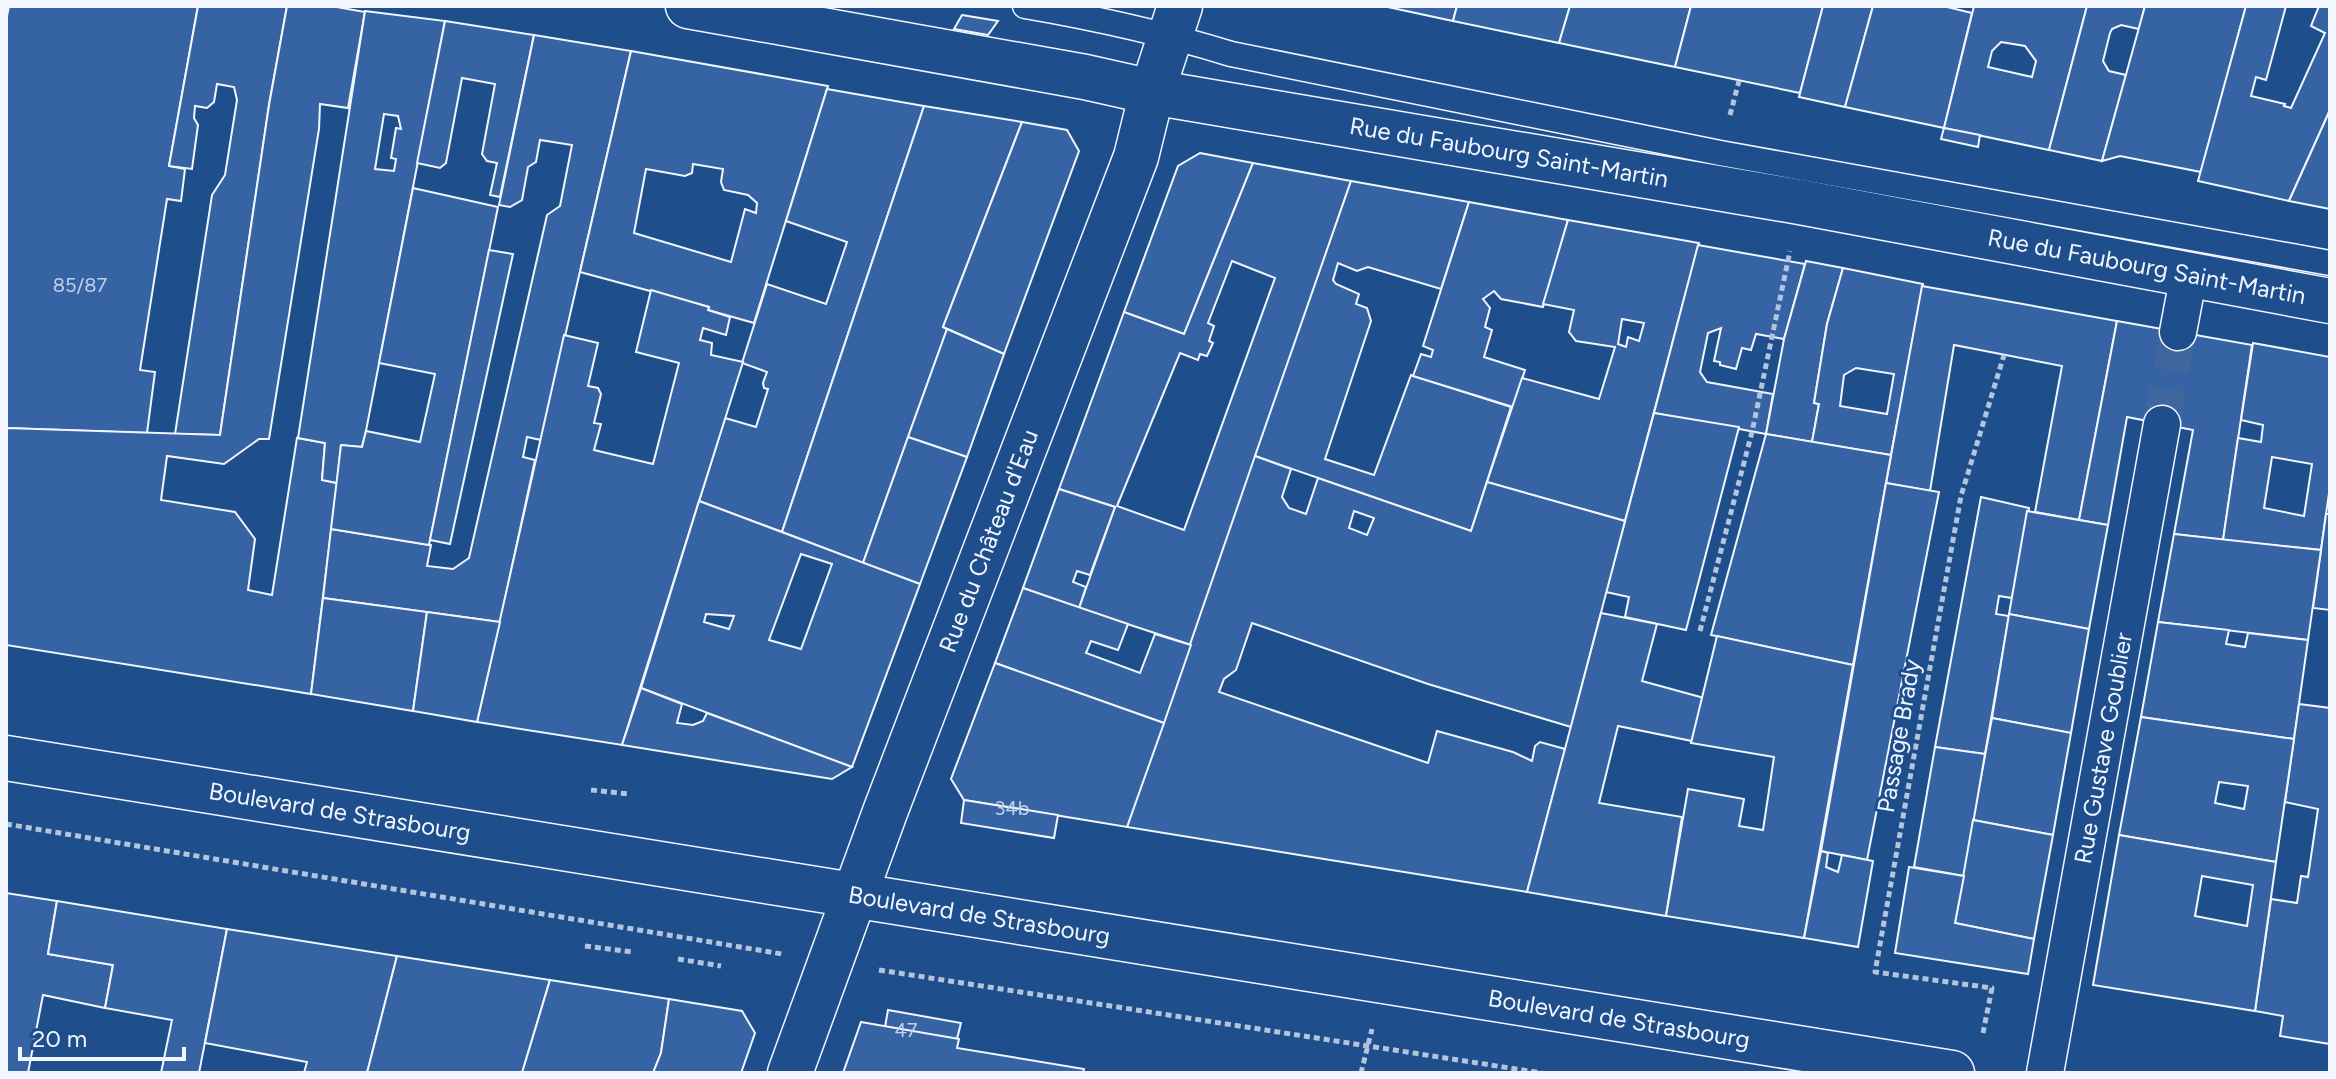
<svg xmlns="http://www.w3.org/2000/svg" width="2336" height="1079" font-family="Figtree,sans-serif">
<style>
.building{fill:#3563a3;stroke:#f2f6ff;stroke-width:2;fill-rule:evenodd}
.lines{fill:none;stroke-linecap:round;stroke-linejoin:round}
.pedestrian-tunnel{stroke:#3f679d;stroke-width:36;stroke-dasharray:36 18;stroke-linecap:butt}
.service-casing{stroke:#f2f6ff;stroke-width:27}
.pedestrian-casing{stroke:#f2f6ff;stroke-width:39}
.minor-casing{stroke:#f2f6ff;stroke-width:47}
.secondary-casing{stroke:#f2f6ff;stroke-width:47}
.primary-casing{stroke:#f2f6ff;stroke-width:47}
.path{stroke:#b3c4dc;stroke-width:5;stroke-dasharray:6 4;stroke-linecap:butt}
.service{stroke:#1f4e8c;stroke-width:24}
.pedestrian{stroke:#1f4e8c;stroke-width:36}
.minor{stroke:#1f4e8c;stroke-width:44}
.secondary{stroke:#1f4e8c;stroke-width:44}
.primary{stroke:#1f4e8c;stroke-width:44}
.labels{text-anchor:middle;stroke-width:6;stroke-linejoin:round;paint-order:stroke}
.number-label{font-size:20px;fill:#c3d1e8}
.street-label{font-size:24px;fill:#f2f6ff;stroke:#1f4e8c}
</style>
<rect width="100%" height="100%" fill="#1f4e8c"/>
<g class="building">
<path d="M9 6H198L169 166 185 169 181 201 167 199 140 370 155 372 147 433 6 428V21Z"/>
<path d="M198 6H287L269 105 220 435 175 434 212 195 225 175 237 100 234 87 217 84 214 102 207 108 195 106 194 118 198 125 192 169 169 166Z"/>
<path d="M287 6H331L365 12 348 108 320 104 319 129 269 439H259L224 464 167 456 161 500 235 512 255 539 248 590 272 595 297 438 325 443 322 480 337 483 311 694 6 645V428L220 435 269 105Z"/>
<path d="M1383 6H1457L1453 21Z"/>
<path d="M1457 6H1570L1559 43 1453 21Z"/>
<path d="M1570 6H1691L1675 67 1559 43Z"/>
<path d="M1691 6H1823L1800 93 1675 67Z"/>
<path d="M1823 6H1873L1845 107 1799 97Z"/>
<path d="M1873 6H1943L1972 13 1944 128 1845 107Z"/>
<path d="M1974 6H2087L2049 150 1944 128ZM2001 42 2025 46 2036 61 2032 77 1988 67 1992 51Z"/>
<path d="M2087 6H2145L2139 29 2121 25 2112 29 2110 33 2103 61 2109 71 2126 75 2102 161 2049 150Z"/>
<path d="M2145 6H2246L2201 172 2120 156 2102 161Z"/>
<path d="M2246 6H2286L2266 80 2256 77 2251 96 2285 104 2284 106 2291 108 2325 33 2311 26 2319 6H2330V110L2289 201 2198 181Z"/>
<path d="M365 11 445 21 366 431 362 447 341 445 337 483 322 480 325 443 298 438ZM384 114 398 116 401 129 396 128 391 158 396 159 394 171 375 169Z"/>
<path d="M962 15 998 21 988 35 954 29Z"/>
<path d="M445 21 534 35 500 197 490 195 497 163 487 161 482 154 495 84 462 78 446 163 440 168 417 163Z"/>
<path d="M534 35 631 51 541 440 527 437 523 457 535 460 500 622 323 598 331 529 431 545 427 566 453 569 469 558 547 215 560 206 572 145 540 140 536 162 528 167 522 200 510 207 499 205Z"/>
<path d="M631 51 828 86 754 323 708 310 709 307 580 272ZM693 164 723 169 721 182 724 190 748 195 757 203 756 213 745 209 731 262 634 233 646 169 685 176 692 173Z"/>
<path d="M827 89 924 106 782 532 699 501 725 418 756 427 768 389 764 388 763 383 767 372 742 363 767 284 826 304 847 242 786 221Z"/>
<path d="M924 106 1022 122 943 327 947 329 863 563 782 532Z"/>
<path d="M2330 110V209L2289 201Z"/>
<path d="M1022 122 1067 130 1079 151 1004 354 943 327Z"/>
<path d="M1944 128 1980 135 1978 147 1941 139Z"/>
<path d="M1200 153 1253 163 1184 334 1124 312 1178 166Z"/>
<path d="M1253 163 1351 181 1191 645 1079 608 1115 507 1059 489 1124 312 1184 334ZM1232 261 1275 278 1184 530 1117 506 1180 353 1198 360 1200 354 1207 356 1213 343 1209 341 1214 326 1208 323Z"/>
<path d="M1351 181 1469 202 1441 289 1368 267 1357 271 1338 263 1333 280 1336 284 1359 294 1356 304 1367 308 1371 321 1325 459 1374 475 1411 375 1511 407 1471 531 1255 456Z"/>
<path d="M413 188 498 207 429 545 331 529 341 445 362 447 366 431 420 442 435 374 379 363Z"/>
<path d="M1469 202 1568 220 1543 307 1501 299 1494 291 1483 299 1490 308 1485 327 1492 330 1484 357 1525 370 1513 407 1413 376 1421 354 1431 357 1433 350 1423 346Z"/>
<path d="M1568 220 1699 243 1625 521 1487 482 1522 378 1599 399 1615 347 1576 341 1569 332 1574 310 1543 304ZM1622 319 1644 323 1639 341 1628 337 1626 347 1618 344Z"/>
<path d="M1698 245 1805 264 1784 339 1756 334 1751 350 1742 348 1736 369 1720 365V362L1714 361 1721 328 1708 333 1700 372 1707 382 1773 394 1766 434 1654 413Z"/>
<path d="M489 250 513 254 450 544 430 540Z"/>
<path d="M1806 261 1843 268 1827 324 1814 403 1819 404 1812 442 1766 434 1784 339Z"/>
<path d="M1843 268 1923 284 1891 455 1812 442 1819 404 1814 403 1827 324ZM1856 368 1894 374 1887 414 1840 406 1844 375Z"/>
<path d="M1922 286 2117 321 2079 520 2035 512 2062 366 1954 345 1930 491 1886 483Z"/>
<path d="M651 290 709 307 708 310 730 317 726 335 703 328 700 340 712 343 711 355 743 362 622 745 477 722 564 335 598 343 588 386 598 388 601 394 594 423 601 424 594 450 653 464 679 363 636 352Z"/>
<path d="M2117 321 2252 345 2223 540 2174 534 2193 430 2127 417 2108 525 2079 520Z"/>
<path d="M947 329 1004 354 967 457 908 437Z"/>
<path d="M2253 343 2330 357V486L2321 550 2223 540 2238 438 2261 442 2263 425 2241 420ZM2272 457 2312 464 2304 516 2264 508Z"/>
<path d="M1654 413 1739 427 1686 630 1625 617 1629 597 1606 592Z"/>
<path d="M1766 434 1891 455 1853 665 1711 635Z"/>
<path d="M908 437 967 457 920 584 863 563Z"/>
<path d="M1255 456 1291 469 1282 497 1289 508 1306 514 1318 478 1471 531 1487 482 1625 521 1571 727 1428 684 1252 623 1236 670 1224 679 1219 692 1428 763 1437 731 1513 752 1532 761 1535 746 1540 742 1565 749 1527 892 1127 827ZM1354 511 1374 518 1367 535 1349 528Z"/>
<path d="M1886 483 1939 492 1867 860 1821 851Z"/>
<path d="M1059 489 1115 507 1090 575 1077 571 1073 582 1086 587 1079 608 1023 588Z"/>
<path d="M1981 497 2029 508 2012 598 1999 596 1996 614 2009 616 1985 754 1935 747Z"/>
<path d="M699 501 920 584 852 767 641 688ZM801 554 832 564 801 649 769 640ZM706 614 734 616 729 629 704 622Z"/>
<path d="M2027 511 2108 525 2089 629 2009 614Z"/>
<path d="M2326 514H2330V610L2313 608Z"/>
<path d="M2174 534 2321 550 2308 640 2158 622Z"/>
<path d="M1023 588 1128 624 1118 650 1091 641 1086 653 1140 673 1155 634 1191 645 1164 723 995 663Z"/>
<path d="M323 598 427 612 413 711 311 694Z"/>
<path d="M427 612 500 622 477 722 413 711Z"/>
<path d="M1601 613 1657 624 1642 681 1704 698 1692 741 1618 726 1599 803 1682 817 1666 916 1527 892Z"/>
<path d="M2009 614 2089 629 2071 733 1992 718Z"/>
<path d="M2158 622 2229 630 2226 644 2245 647 2248 633 2308 640 2294 739 2141 717Z"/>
<path d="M1717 636 1853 665 1804 938 1666 916 1688 789 1744 799 1739 826 1763 830 1774 757 1691 743Z"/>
<path d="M995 663 1164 723 1127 827 964 800 951 779Z"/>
<path d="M641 688 682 704 677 723 693 725 703 721 707 713 852 767 832 779 622 745Z"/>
<path d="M2299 704 2330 708V1044L2280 1036 2283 1016 2255 1011 2271 899 2297 903 2301 876 2308 877 2318 809 2285 802Z"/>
<path d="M2141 717 2294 739 2276 862 2119 835ZM2219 782 2248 786 2244 809 2215 803Z"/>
<path d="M1992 718 2071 733 2053 835 1973 820Z"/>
<path d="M1935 747 1985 754 1964 876 1914 867Z"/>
<path d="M964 800 1058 815 1054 838 961 823Z"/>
<path d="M1973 820 2053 835 2034 939 1955 923Z"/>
<path d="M2119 835 2276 862 2255 1011 2093 985ZM2202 876 2253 885 2247 926 2195 916Z"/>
<path d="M1821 851 1828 853 1826 867 1838 872 1842 855 1873 861 1858 947 1804 938Z"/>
<path d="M1909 867 1964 876 1955 923 2034 939 2028 974 1895 953Z"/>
<path d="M6 893 57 901 48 954 113 965 105 1008 43 995 28 1073H6Z"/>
<path d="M57 901 227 929 199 1073H161L172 1020 105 1008 113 965 48 954Z"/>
<path d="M227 929 397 956 367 1073H304L307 1062 205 1043Z"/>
<path d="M397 956 550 980 522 1073H367Z"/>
<path d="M550 980 669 999 661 1053 653 1073H522Z"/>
<path d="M669 999 742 1011 755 1033 741 1073H653L661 1053Z"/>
<path d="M888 1010 961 1023 957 1039 885 1027Z"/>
<path d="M861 1022 959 1039 957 1048 1084 1069 1083 1073H843Z"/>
</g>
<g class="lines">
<path class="pedestrian-tunnel" d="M2162 424 2178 332"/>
<defs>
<path id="service" d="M1025 6C1095 18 1163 33 1231 54L1720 153 2330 263"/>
<g id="pedestrian">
<path d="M2178 332 2189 274"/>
<path id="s1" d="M2045 1073 2162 424"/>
</g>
<g id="minor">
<path id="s2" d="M790 1073 885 812 1136 157 1152 92 1180 6"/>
</g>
<g id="secondary">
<path id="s3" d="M688 6 1085 77 1152 92 1800 202 2330 301"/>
</g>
<g id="primary">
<path id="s4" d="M6 758 1952 1073"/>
</g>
</defs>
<use href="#service" class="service-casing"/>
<use href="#pedestrian" class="pedestrian-casing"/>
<use href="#minor" class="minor-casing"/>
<use href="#secondary" class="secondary-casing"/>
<use href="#primary" class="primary-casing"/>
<g class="path">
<path d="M1730 115 1739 81"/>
<path d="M1700 631 1752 432 1790 251"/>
<path d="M591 790 629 794"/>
<path d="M6 824 782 954"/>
<path d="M585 946 633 952"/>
<path d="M678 959 721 966"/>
<path d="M879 970 1542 1073"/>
<path d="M1983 1033 1992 988 1875 972 1961 496 2004 355"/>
<path d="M1361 1073 1372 1029"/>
</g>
<use href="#service" class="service"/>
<use href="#pedestrian" class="pedestrian"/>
<use href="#minor" class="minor"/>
<use href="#secondary" class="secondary"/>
<use href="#primary" class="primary"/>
</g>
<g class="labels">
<g class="number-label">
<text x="80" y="292">85/87</text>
<text x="1012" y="815">34b</text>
<text x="906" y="1037">47</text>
</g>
<g class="street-label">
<text dy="8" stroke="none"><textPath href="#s3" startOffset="834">Rue du Faubourg Saint-Martin</textPath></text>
<text dy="8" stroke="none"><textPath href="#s3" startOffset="1482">Rue du Faubourg Saint-Martin</textPath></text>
<text dy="8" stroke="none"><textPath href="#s2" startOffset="568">Rue du Château d'Eau</textPath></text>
<text transform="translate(1899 736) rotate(-80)" y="8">Passage Brady</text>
<text dy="8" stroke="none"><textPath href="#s1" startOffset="330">Rue Gustave Goublier</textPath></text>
<text dy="8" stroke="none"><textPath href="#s4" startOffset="338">Boulevard de Strasbourg</textPath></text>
<text dy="8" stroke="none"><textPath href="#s4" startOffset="986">Boulevard de Strasbourg</textPath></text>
<text dy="8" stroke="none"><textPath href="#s4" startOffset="1634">Boulevard de Strasbourg</textPath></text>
</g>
</g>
<rect width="2336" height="1079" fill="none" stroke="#f2f6ff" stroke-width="16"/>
<path d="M20 1047v12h164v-12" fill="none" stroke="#f2f6ff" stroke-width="4"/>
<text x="32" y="1047" font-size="24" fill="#f2f6ff" stroke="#1f4e8c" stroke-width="6" paint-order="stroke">20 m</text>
</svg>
